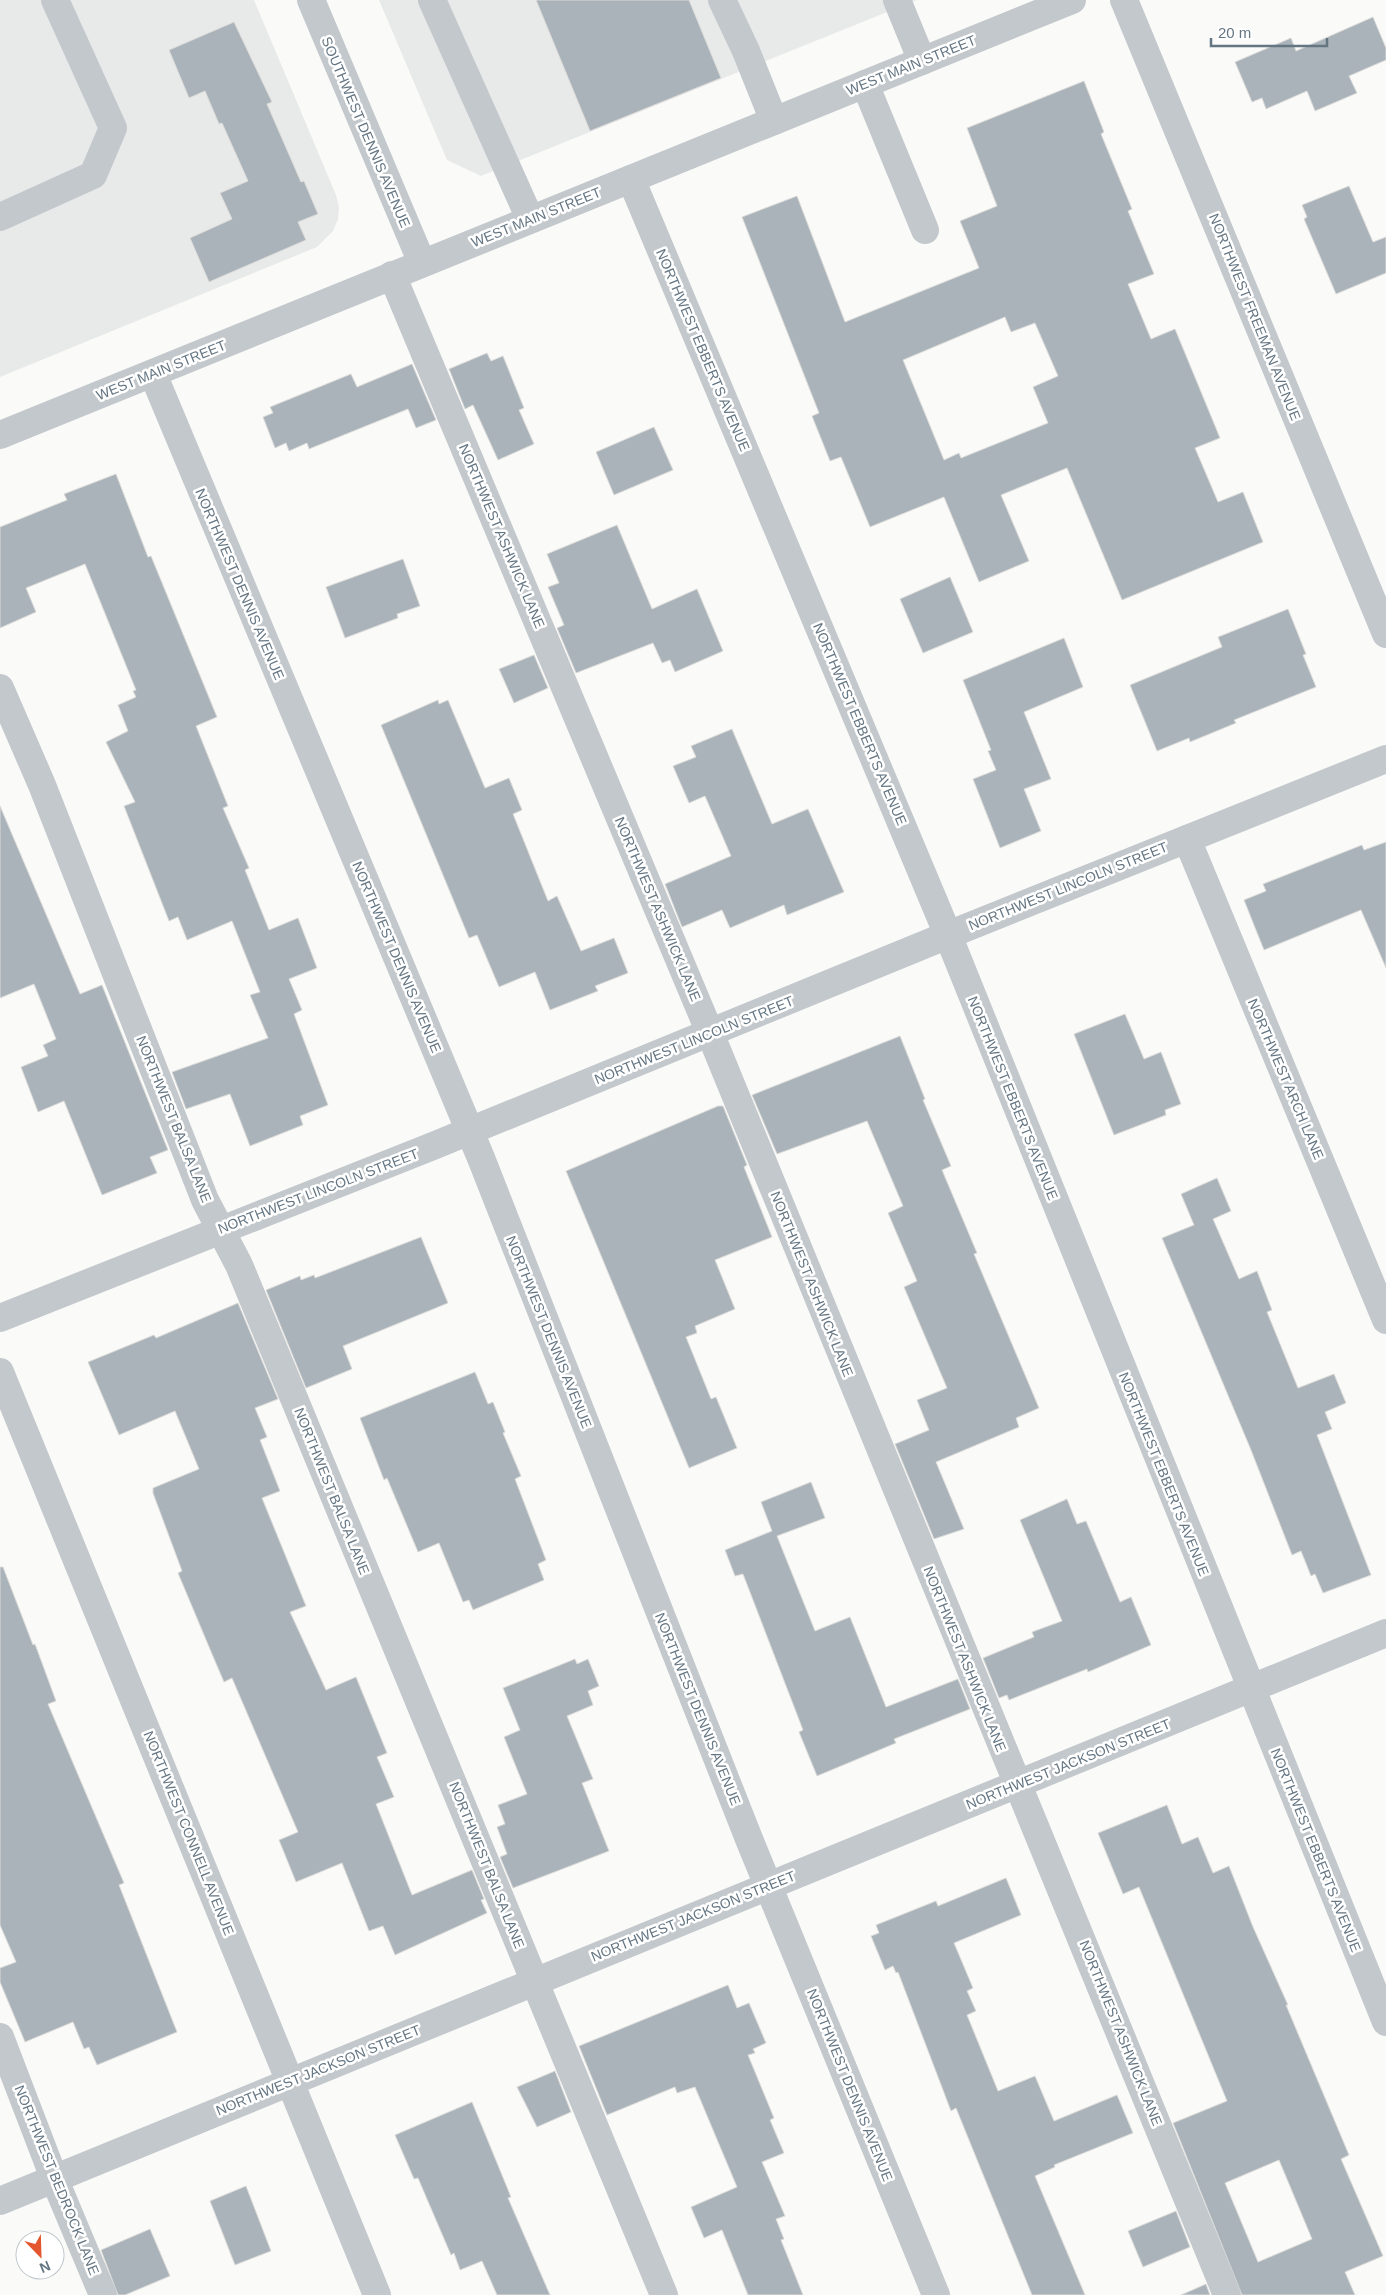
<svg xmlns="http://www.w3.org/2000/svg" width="1386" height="2295" font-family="Arial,sans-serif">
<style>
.built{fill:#e8e9e9}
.building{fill:#aab3b9;stroke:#dcdcda;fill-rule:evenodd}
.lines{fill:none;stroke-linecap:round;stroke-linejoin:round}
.minor{stroke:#c3c8cc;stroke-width:28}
.labels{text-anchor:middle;stroke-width:5;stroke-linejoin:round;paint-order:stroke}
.street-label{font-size:14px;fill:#657683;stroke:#fff}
</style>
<rect width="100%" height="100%" fill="#fafaf8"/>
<g class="built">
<path d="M0 0H254L336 195 339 207 338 219 333 231 317 247 0 377Z"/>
<path d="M379 0H917L481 176 447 160Z"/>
</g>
<g class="building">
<path d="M536 0H689L721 78 590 131Z"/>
<path d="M1373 17 1386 48V60L1349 76 1357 93 1315 111 1307 91 1266 109 1262 98 1252 102 1235 62 1291 38 1296 51Z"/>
<path d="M234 22 272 102 267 104 301 182 304 181 318 214 298 222 306 240 209 282 190 238 232 219 220 193 248 181 222 123 219 124 205 91 189 98 169 50Z"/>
<path d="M1084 81 1104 132 1101 134 1132 209 1128 211 1154 274 1128 284 1151 339 1175 329 1199 387 1220 438 1195 448 1218 502 1243 492 1263 542 1122 600 1067 468 1001 495 1029 561 979 582 944 497 870 527 841 457 830 461 812 416 819 413 742 217 797 196 845 322 979 268 960 221 997 206 967 128ZM1005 317 1011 332 1035 323 1058 376 1033 387 1048 423 961 458 959 453 944 460 903 360Z"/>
<path d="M1349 186 1373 242 1386 237V273L1336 294 1304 219 1307 217 1302 205Z"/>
<path d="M487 353 491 361 503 356 524 408 519 410 534 444 498 460 473 405 465 409 449 369Z"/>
<path d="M412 364 436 420 416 428 408 409 309 449 307 443 289 451 286 443 275 448 263 417 273 413 270 407 351 374 357 387Z"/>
<path d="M654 427 673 470 614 495 596 452Z"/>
<path d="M116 474 148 557 151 556 217 717 196 726 228 806 223 808 249 868 245 870 269 930 298 918 317 968 289 979 302 1010 294 1014 328 1105 300 1116 303 1125 250 1146 230 1094 186 1109 172 1072 268 1038 250 995 260 992 232 921 187 940 178 917 169 921 124 806 135 802 106 742 128 731 118 705 136 697 133 691 136 690 85 564 26 588 36 612 0 628V527L67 500 64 494Z"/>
<path d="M617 525 652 609 697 589 723 651 675 672 670 660 662 663 653 643 576 673 557 628 564 625 548 587 559 583 547 554Z"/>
<path d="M403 559 420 606 397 614 398 618 345 638 326 587Z"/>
<path d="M950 577 973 632 923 653 900 599Z"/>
<path d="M1288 609 1306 654 1303 655 1316 687 1234 720 1236 723 1190 742 1189 738 1157 751 1130 685 1222 647 1218 637Z"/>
<path d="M1064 638 1083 687 1024 712 1051 779 1024 789 1041 831 1000 848 973 779 996 770 988 751 991 750 963 680Z"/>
<path d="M534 655 548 688 514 703 499 669Z"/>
<path d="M438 700 439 704 448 700 485 788 509 778 522 810 513 814 548 901 557 896 581 951 614 938 628 973 595 986 598 991 550 1010 535 972 499 987 477 935 469 938 381 725Z"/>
<path d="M732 729 772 824 808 809 844 892 787 915 784 905 730 928 722 910 682 927 665 884 731 856 705 796 689 803 673 766 696 757 691 746Z"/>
<path d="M0 806 80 994 102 985 168 1150 150 1157 157 1173 102 1195 64 1101 38 1112 21 1067 48 1056 43 1045 56 1039 34 984 0 998Z"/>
<path d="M1386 842V968L1361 910 1264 950 1244 900 1266 891 1263 884 1362 845 1364 850Z"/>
<path d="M1125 1014 1144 1059 1161 1052 1181 1104 1165 1110 1166 1115 1114 1135 1074 1034Z"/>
<path d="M900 1036 925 1099 923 1100 951 1166 942 1170 977 1253 974 1254 1039 1408 1016 1418 1019 1427 936 1462 964 1529 934 1539 895 1444 929 1430 917 1400 947 1388 904 1287 917 1281 888 1213 903 1206 867 1121 777 1154 752 1095Z"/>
<path d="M718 1106H723L747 1165 744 1167 772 1237 715 1260 735 1309 695 1326 697 1333 686 1337 711 1399 716 1397 737 1448 689 1468 566 1171Z"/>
<path d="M1217 1178 1231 1211 1213 1219 1239 1279 1257 1271 1272 1310 1267 1312 1298 1388 1334 1374 1346 1403 1325 1412 1332 1429 1317 1435 1371 1575 1323 1593 1315 1574 1311 1576 1301 1551 1292 1555 1251 1450 1162 1238 1194 1225 1181 1194Z"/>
<path d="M421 1237 448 1303 343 1346 352 1369 306 1388 266 1290 300 1276 301 1280 314 1275 315 1278Z"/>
<path d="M238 1303 278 1399 255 1408 267 1437 260 1440 280 1491 262 1498 306 1606 290 1612 326 1690 356 1677 387 1753 377 1757 394 1797 376 1804 412 1895 472 1870 484 1899 481 1900 487 1913 395 1955 383 1926 369 1931 342 1863 296 1882 279 1840 298 1832 232 1678 224 1682 212 1654 178 1573 182 1571 153 1493V1488L199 1469 175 1411 119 1435 88 1362 154 1335 156 1338Z"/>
<path d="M475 1372 488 1404 493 1402 505 1432 503 1433 521 1476 515 1479 546 1560 538 1564 544 1580 473 1610 469 1600 463 1602 439 1543 418 1552 387 1478 384 1480 360 1418Z"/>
<path d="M811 1482 825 1518 777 1536 815 1631 850 1617 886 1707 958 1679 970 1709 894 1739 896 1743 817 1776 799 1732 803 1730 743 1574 735 1576 725 1550 772 1531 761 1502Z"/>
<path d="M1067 1499 1077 1524 1086 1521 1120 1602 1131 1597 1151 1645 1088 1672 1087 1669 1009 1700 1007 1695 999 1698 983 1658 1034 1637 1032 1632 1062 1621 1020 1520Z"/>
<path d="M0 1567H3L33 1645 35 1644 56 1701 48 1704 124 1883 119 1885 177 2032 97 2065 89 2047 84 2049 73 2022 25 2042 0 1982V1968L16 1962 0 1925Z"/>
<path d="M575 1659 577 1664 588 1659 599 1686 588 1691 593 1705 567 1716 593 1779 582 1783 609 1851 513 1888 500 1857 507 1854 497 1827 505 1824 498 1805 527 1794 504 1737 520 1730 503 1688Z"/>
<path d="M1167 1805 1182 1844 1198 1837 1213 1873 1229 1866 1253 1927 1288 2005H1286L1349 2155 1341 2159 1383 2256 1345 2272 1355 2295H1242L1173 2123 1227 2101 1139 1887 1123 1894 1098 1833ZM1279 2160 1312 2239 1258 2262 1225 2183Z"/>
<path d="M1006 1878 1021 1915 954 1943 973 1988 967 1991 976 2011 967 2015 998 2091 1035 2076 1054 2121 1117 2095 1133 2133 1054 2165 1055 2167 1035 2176 1085 2295H1032L956 2108 951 2111 898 1972 896 1973 893 1966 885 1970 871 1936 879 1933 876 1925 936 1901 938 1906Z"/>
<path d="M728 1985 737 2008 749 2003 766 2043 753 2049 755 2053 748 2055 774 2118 770 2120 784 2153 762 2162 785 2216 776 2219 784 2239 781 2240 803 2295H748L722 2230 704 2238 691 2207 737 2187 695 2087 677 2093 675 2087 607 2115 579 2046Z"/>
<path d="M555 2071 571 2112 537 2127 517 2087Z"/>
<path d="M472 2102 511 2197 508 2198 550 2295H497L482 2261 460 2270 454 2253 451 2255 418 2178 414 2179 395 2135Z"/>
<path d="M246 2186 271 2251 235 2265 210 2201Z"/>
<path d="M1176 2211 1190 2247 1143 2267 1128 2231Z"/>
<path d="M150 2229 170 2276 125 2295H118L101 2250Z"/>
<path d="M1206 2284 1210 2295H1181Z"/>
</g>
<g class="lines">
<g class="minor">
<path d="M311 0 422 263"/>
<path d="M432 0 530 219"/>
<path d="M722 0 746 51 774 121"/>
<path d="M897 0 922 61"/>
<path d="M1124 0 1386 634"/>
<path d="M865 84 925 230"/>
<path d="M631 179 948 935 1386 2022"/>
<path d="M0 217 93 175 113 128 55 0"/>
<path d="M392 275 710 1033 1227 2295"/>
<path d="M153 374 481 1158 749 1839 936 2295"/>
<path d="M0 435 1072 0"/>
<path d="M0 688 42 785 205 1200 239 1265 664 2295"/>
<path d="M1187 839 1386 1320"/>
<path d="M0 1318 433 1146 948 935 1386 759"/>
<path d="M0 1372 377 2295"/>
<path d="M0 2037 54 2178 103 2295"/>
<path d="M0 2201 1386 1633"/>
</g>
</g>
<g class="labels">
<g class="street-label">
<text transform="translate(911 65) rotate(-22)" y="5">WEST MAIN STREET</text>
<text transform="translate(366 132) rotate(67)" y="5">SOUTHWEST DENNIS AVENUE</text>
<text transform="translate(536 217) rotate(-22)" y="5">WEST MAIN STREET</text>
<text transform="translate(1255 317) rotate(68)" y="5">NORTHWEST FREEMAN AVENUE</text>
<text transform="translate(703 350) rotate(67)" y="5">NORTHWEST EBBERTS AVENUE</text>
<text transform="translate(161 370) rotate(-22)" y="5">WEST MAIN STREET</text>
<text transform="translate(502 536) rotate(67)" y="5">NORTHWEST ASHWICK LANE</text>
<text transform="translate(240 584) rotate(67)" y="5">NORTHWEST DENNIS AVENUE</text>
<text transform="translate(860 724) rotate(67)" y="5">NORTHWEST EBBERTS AVENUE</text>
<text transform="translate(1068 886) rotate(-22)" y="5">NORTHWEST LINCOLN STREET</text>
<text transform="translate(658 909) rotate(67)" y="5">NORTHWEST ASHWICK LANE</text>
<text transform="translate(397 957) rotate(67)" y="5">NORTHWEST DENNIS AVENUE</text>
<text transform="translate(694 1040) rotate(-22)" y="5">NORTHWEST LINCOLN STREET</text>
<text transform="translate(1286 1079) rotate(67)" y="5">NORTHWEST ARCH LANE</text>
<text transform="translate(1013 1098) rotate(68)" y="5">NORTHWEST EBBERTS AVENUE</text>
<text transform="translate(174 1119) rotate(68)" y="5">NORTHWEST BALSA LANE</text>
<text transform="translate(318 1191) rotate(-21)" y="5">NORTHWEST LINCOLN STREET</text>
<text transform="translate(812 1284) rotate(68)" y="5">NORTHWEST ASHWICK LANE</text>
<text transform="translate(549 1332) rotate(68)" y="5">NORTHWEST DENNIS AVENUE</text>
<text transform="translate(1164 1474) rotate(68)" y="5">NORTHWEST EBBERTS AVENUE</text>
<text transform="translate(332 1491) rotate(68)" y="5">NORTHWEST BALSA LANE</text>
<text transform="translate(965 1659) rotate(68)" y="5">NORTHWEST ASHWICK LANE</text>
<text transform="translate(698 1709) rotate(68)" y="5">NORTHWEST DENNIS AVENUE</text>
<text transform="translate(1068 1764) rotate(-22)" y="5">NORTHWEST JACKSON STREET</text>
<text transform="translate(189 1833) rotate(68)" y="5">NORTHWEST CONNELL AVENUE</text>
<text transform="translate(1316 1850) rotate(68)" y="5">NORTHWEST EBBERTS AVENUE</text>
<text transform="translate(487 1865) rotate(68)" y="5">NORTHWEST BALSA LANE</text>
<text transform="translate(693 1916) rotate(-22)" y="5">NORTHWEST JACKSON STREET</text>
<text transform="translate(1121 2033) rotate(68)" y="5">NORTHWEST ASHWICK LANE</text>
<text transform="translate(318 2070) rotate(-22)" y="5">NORTHWEST JACKSON STREET</text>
<text transform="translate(850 2085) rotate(68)" y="5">NORTHWEST DENNIS AVENUE</text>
<text transform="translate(57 2180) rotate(68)" y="5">NORTHWEST BEDROCK LANE</text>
</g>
</g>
<g transform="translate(40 2255) rotate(157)"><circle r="24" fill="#ffffff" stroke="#c1c8cd"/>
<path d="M0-4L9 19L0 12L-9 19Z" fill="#e4572e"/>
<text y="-8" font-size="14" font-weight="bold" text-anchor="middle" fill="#657683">N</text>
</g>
<path d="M1211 38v8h116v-8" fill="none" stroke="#657683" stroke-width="2.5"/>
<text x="1218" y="38" font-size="15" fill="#657683" stroke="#ffffff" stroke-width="4" paint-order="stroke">20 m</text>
</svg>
